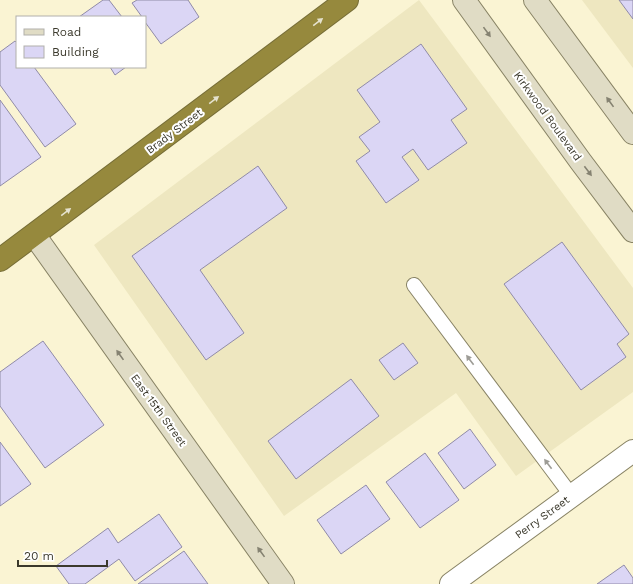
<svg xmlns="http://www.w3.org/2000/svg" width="633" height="584" font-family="'Work Sans',sans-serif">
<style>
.built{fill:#eee7c0}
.building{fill:#dbd6f5;stroke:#908ba8}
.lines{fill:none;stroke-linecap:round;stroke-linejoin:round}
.lane-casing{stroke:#888365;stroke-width:16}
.street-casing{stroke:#888365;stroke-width:24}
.secondary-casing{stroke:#888365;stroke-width:24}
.highway-casing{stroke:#766d37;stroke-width:24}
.lane{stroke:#fff;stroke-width:14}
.street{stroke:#fff;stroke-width:22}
.secondary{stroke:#e0dcc5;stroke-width:22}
.highway{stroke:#96893d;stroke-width:22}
.oneway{fill:#e5e2ce}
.oneway2{fill:#858271}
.oneway3{fill:#9d9c96}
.labels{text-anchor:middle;stroke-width:4;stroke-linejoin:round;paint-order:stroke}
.street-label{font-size:11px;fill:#3b392c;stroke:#fff}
</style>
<rect width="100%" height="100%" fill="#faf4d3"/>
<g class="built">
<path d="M419 0 633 288V392L516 476 456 393 284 516 94 245Z"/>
<path d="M582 0H633V68Z"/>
</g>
<g class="building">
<path d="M103 0H109L122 17H79Z"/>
<path d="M137 0H188L199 17 161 44 145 22V17H142L132 3Z"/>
<path d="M619 0H633V19Z"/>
<path d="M15 41 17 43V67H34L76 124 45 147 0 85V52Z"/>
<path d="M421 44 467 109 451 120 467 143 428 170 413 149 402 157 419 180 386 203 356 161 370 151 359 137 380 122 357 90Z"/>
<path d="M110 67H126L115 75Z"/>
<path d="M0 100 41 157 0 186Z"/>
<path d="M258 166 287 208 200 270 244 333 206 360 132 256Z"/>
<path d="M562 242 629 334 617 344 626 357 581 390 504 284Z"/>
<path d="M43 341 104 425 45 468 0 406V372Z"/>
<path d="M403 343 418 363 394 380 379 360Z"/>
<path d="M351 379 379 416 296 479 268 441Z"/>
<path d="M470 429 496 465 464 489 438 453Z"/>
<path d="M0 442 31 484 0 506Z"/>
<path d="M425 453 459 500 420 528 386 482Z"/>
<path d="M366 485 390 519 341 554 317 520Z"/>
<path d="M159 514 182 547 135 581 119 559 85 584H69L56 566 108 528 118 543Z"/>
<path d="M184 551 208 584H138Z"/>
<path d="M624 565 633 578V584H597Z"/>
</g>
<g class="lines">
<defs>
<path id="lane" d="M414 285 571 495"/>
<path id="street" d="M451 584 633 451"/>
<g id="secondary">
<path d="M464 0 581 162 633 231"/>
<path d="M535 0 633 133"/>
<path d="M35 236 283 584"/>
</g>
<path id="highway" d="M0 260 347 0"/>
</defs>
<use href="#lane" class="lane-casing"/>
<use href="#street" class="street-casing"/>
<use href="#secondary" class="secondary-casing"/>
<use href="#highway" class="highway-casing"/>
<use href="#lane" class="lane"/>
<use href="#street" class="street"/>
<use href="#secondary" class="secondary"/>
<use href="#highway" class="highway"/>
</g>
<defs><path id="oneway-solid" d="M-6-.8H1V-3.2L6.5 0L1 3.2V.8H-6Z"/></defs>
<g class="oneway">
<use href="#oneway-solid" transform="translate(318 22) rotate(-37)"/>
<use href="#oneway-solid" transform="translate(214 100) rotate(-37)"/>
<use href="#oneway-solid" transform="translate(66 212) rotate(-37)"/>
</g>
<g class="oneway2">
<use href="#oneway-solid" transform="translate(487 32) rotate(54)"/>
<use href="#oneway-solid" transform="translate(610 102) rotate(-126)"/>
<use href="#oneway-solid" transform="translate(588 171) rotate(53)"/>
<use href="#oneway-solid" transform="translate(120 355) rotate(-125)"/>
<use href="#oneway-solid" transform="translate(261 552) rotate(-126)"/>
</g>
<g class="oneway3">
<use href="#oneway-solid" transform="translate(470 360) rotate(-127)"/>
<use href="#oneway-solid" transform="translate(548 464) rotate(-127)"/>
</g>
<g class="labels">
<g class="street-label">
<text transform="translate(548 116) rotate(54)" y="4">Kirkwood Boulevard</text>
<text transform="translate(174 131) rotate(-37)" y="4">Brady Street</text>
<text transform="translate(159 410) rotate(54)" y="4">East 15th Street</text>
<text transform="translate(542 517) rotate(-36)" y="4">Perry Street</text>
</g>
</g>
<rect x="16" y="16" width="130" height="52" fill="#ffffff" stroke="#b1b0ab"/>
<rect x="24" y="29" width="20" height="6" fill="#e0dcc5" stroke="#b1b0ab"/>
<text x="52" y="36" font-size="12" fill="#3b392c">Road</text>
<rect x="24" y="46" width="20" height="12" fill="#dbd6f5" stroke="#b1b0ab"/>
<text x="52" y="56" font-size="12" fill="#3b392c">Building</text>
<path d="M18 560v6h89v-6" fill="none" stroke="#3b392c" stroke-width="2"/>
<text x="24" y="560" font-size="12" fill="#3b392c" stroke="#ffffff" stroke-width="3" paint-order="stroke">20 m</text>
</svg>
